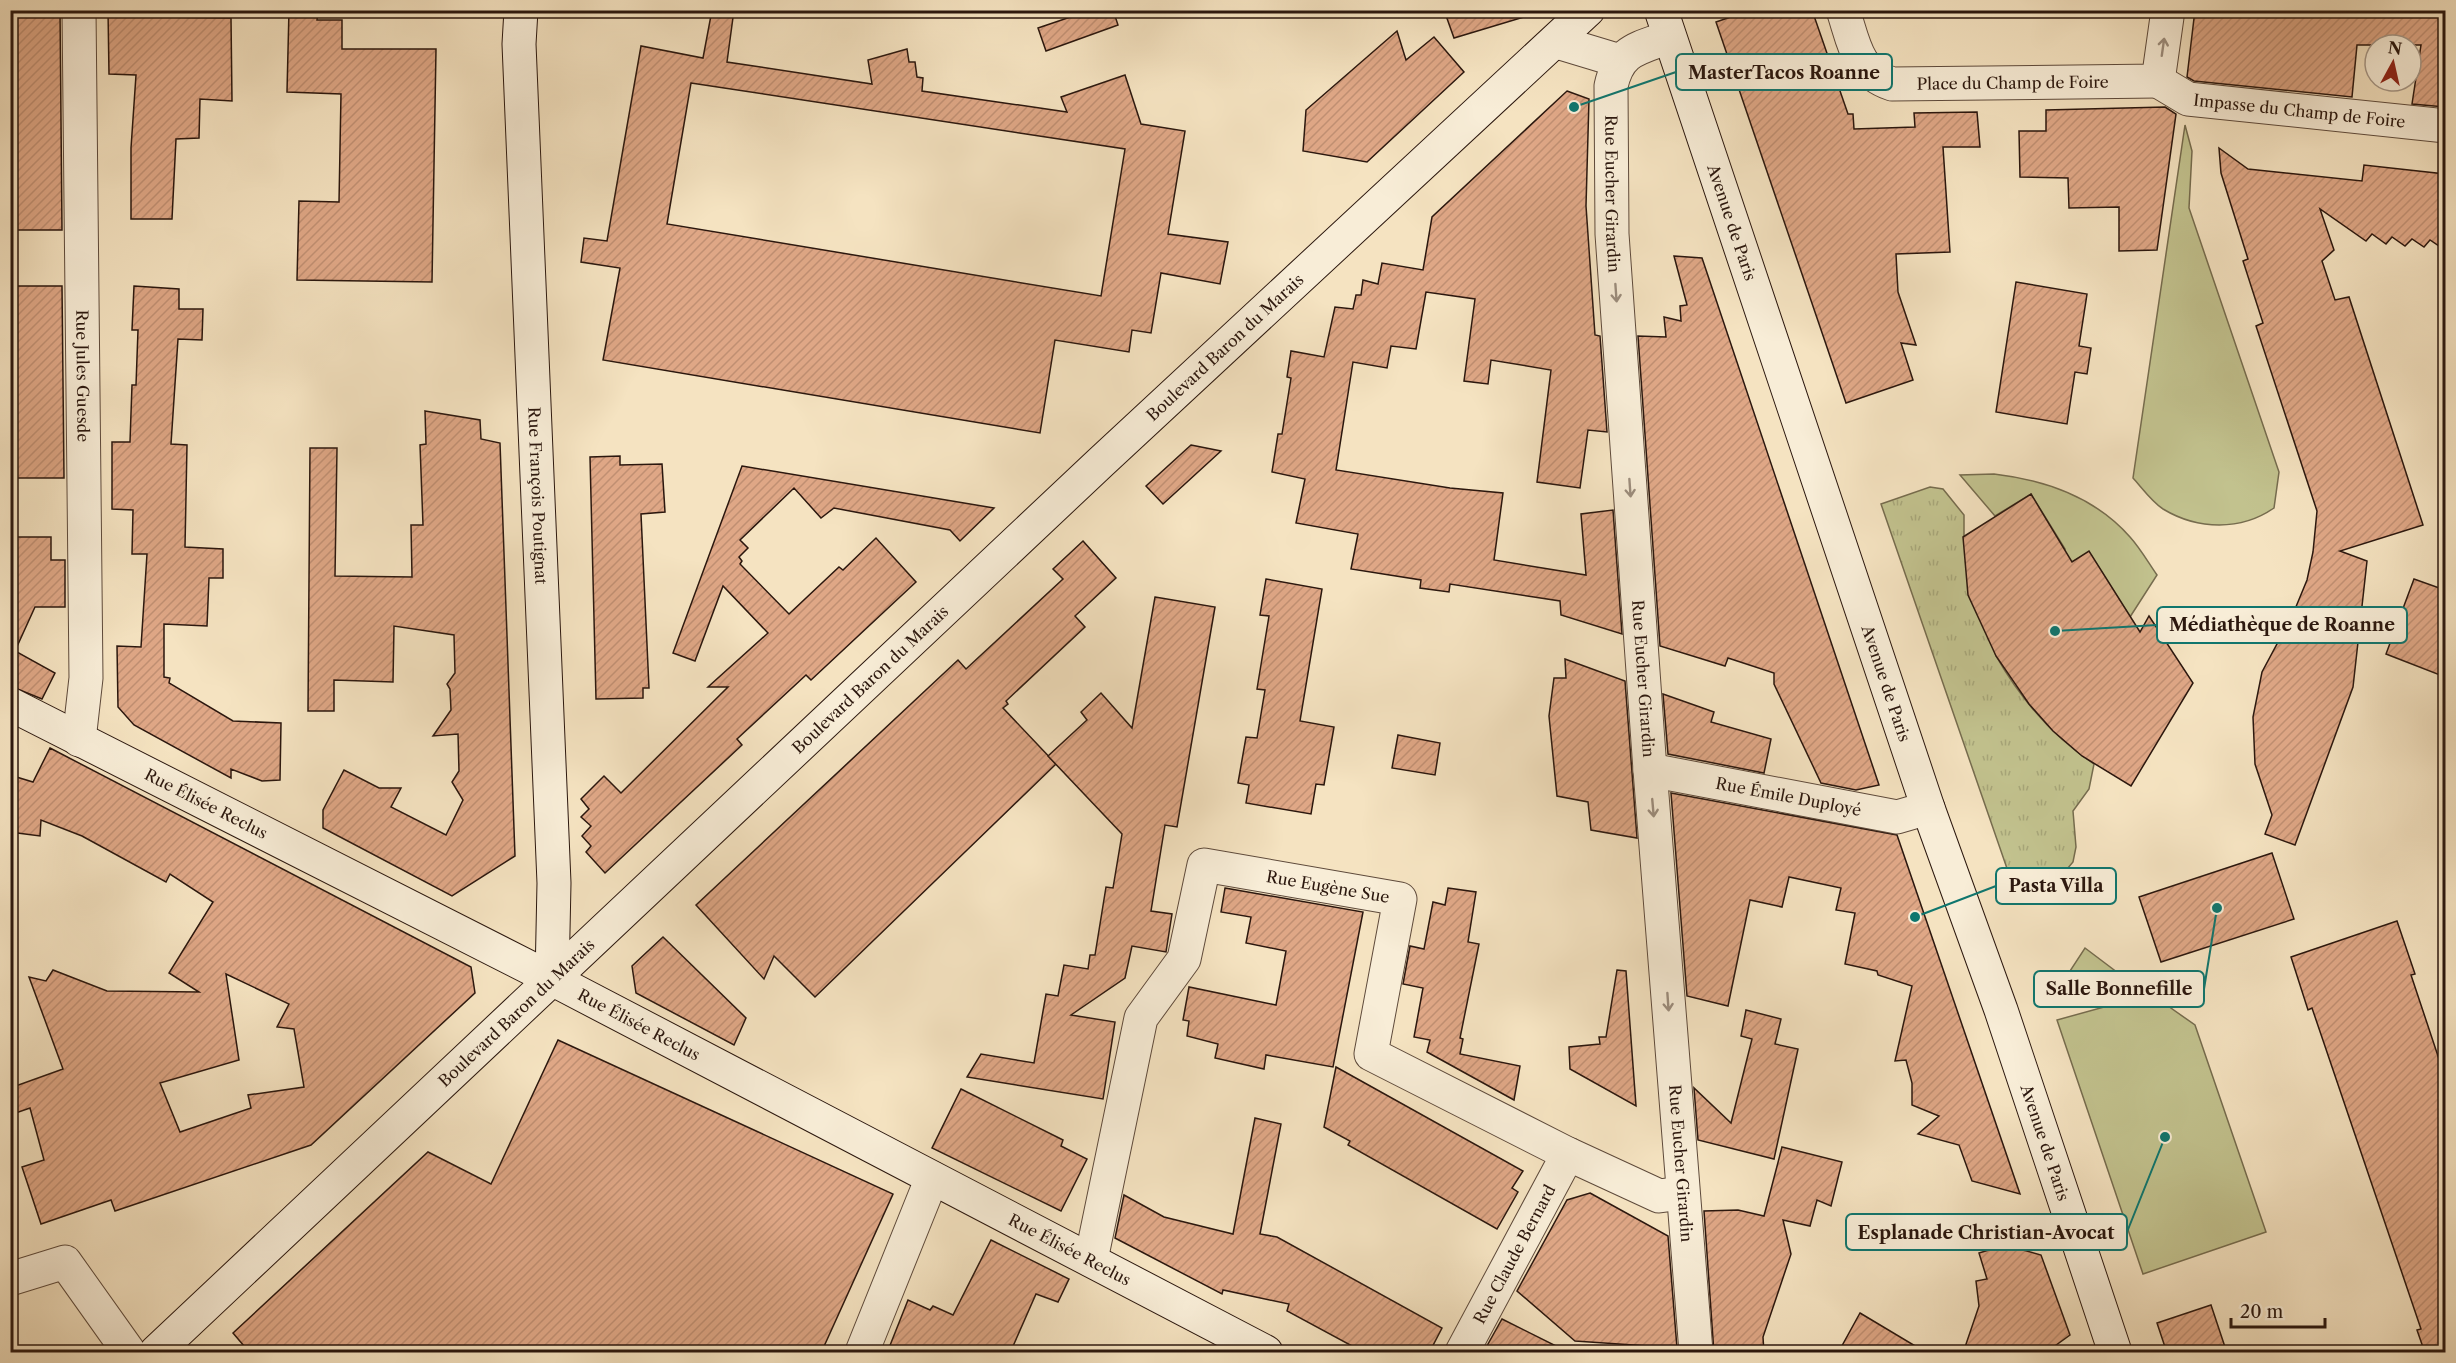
<svg xmlns="http://www.w3.org/2000/svg" width="2456" height="1363" font-family="'Libre Caslon Text',serif">
<style>
.green{fill:#c2c28e;stroke:#766c4e;stroke-width:1.5}
.park{fill:url(#park-tufts);stroke:#766c4e;stroke-width:1.5}
.building{fill:url(#building-hatch);stroke:#2b170e;stroke-width:1.5;fill-rule:evenodd}
.lines{fill:none;stroke-linecap:round;stroke-linejoin:round}
.street-casing{stroke:#5e4a3b;stroke-width:35}
.secondary-casing{stroke:#2b170e;stroke-width:35}
.street{stroke:#f8edd7;stroke-width:33}
.secondary{stroke:#f8edd7;stroke-width:33}
.oneway{stroke:#9c8d7d}
.labels{text-anchor:middle;stroke-width:5;stroke-linejoin:round;paint-order:stroke}
.street-label{font-size:16px;fill:#2b170e;stroke:#f8edd7}
.leader{fill:none;stroke:#0f766e;stroke-width:2}
.callout-dot{fill:#0f766e;stroke:#f8edd7;stroke-width:2}
.callout{fill:#f8edd7;stroke:#0f766e;stroke-width:2}
.callout-label{font-size:18px;text-anchor:middle;font-weight:bold;fill:#2b170e}
</style>
<defs>
<pattern id="park-tufts" width="24" height="20" patternUnits="userSpaceOnUse" patternTransform="scale(1.5)"><rect width="24" height="20" fill="#c2c28e"/><path d="M3 7l-1-3M5 7V3M7 7l1-3M15 17l-1-3M17 17v-4M19 17l1-3" fill="none" stroke="#a7a679"/></pattern>
<pattern id="building-hatch" width="6" height="6" patternUnits="userSpaceOnUse" patternTransform="scale(1.5)"><rect width="6" height="6" fill="#dfa786"/><path d="M-1 1l2-2M0 6l6-6M5 7l2-2" fill="none" stroke="#c08f72"/></pattern>
</defs>
<rect width="100%" height="100%" fill="#f5e3c1"/>
<filter id="stains"><feTurbulence type="fractalNoise" baseFrequency=".00333" numOctaves="4"/><feColorMatrix values="0 0 0 0 .2 0 0 0 0 .09 0 0 0 0 .02 0 0 0 .5 -.17"/></filter>
<radialGradient id="worn" r=".72"><stop offset=".6" stop-color="#630" stop-opacity="0"/><stop offset="1" stop-color="#630" stop-opacity=".3"/></radialGradient>
<g class="green">
<path d="M2185 125 2192 151 2189 208 2279 472 2274 508C2241 531 2198 530 2163 509 2152 502 2142 488 2133 478Z"/>
<path d="M1994 474C2045 480 2095 497 2130 537 2140 548 2148 562 2157 575L2130 617 2089 552 2062 568 2065 549 2031 494 1995 516 1960 475Z"/>
<path d="M2085 948 2126 979 2075 995 2068 974Z"/>
<path d="M2151 994 2195 1025 2266 1232 2143 1274 2057 1020Z"/>
</g>
<path class="park" d="M1930 487 1943 489 1964 515V542L1996 656C2020 698 2053 737 2094 764L2089 789 2073 811 2076 847 2073 862 2042 899 2011 880 1881 504Z"/>
<g class="building">
<path d="M10 10H60L62 230H10Z"/>
<path d="M108 10H158V17L231 18 232 101 200 99 199 138 176 139 172 219H131V148L136 75 109 74Z"/>
<path d="M289 10H318L317 20H342V49H436L432 282 297 280 299 201 339 202 341 94 287 92Z"/>
<path d="M712 10H734L727 62 872 84 868 60 907 49 909 62H915L917 77 923 78 922 91 1067 112 1061 97 1125 75 1141 124 1185 131 1168 234 1228 242 1220 284 1161 273 1151 333 1132 330 1129 352 1055 340 1040 433 603 360 620 268 581 262 584 238 607 241 641 46 703 58ZM691 83 1125 149 1101 296 667 224Z"/>
<path d="M1091 10H1113L1118 25 1046 51 1038 28Z"/>
<path d="M1444 10H1523L1524 17 1454 38Z"/>
<path d="M1751 10H1812L1848 114H1853L1854 129 1915 127 1914 113 1977 112 1980 147H1943L1950 252 1896 254 1898 292 1916 345 1901 343 1913 380 1846 403 1716 22Z"/>
<path d="M2195 10H2445V107L2412 104 2421 45H2357L2352 97 2194 81 2187 77Z"/>
<path d="M1397 31 1406 60 1434 37 1464 72 1367 162 1303 151 1306 110Z"/>
<path d="M1567 91 1589 99 1586 206 1595 335 1600 336 1607 432 1588 430 1580 488 1537 482 1551 370 1491 360 1488 384 1464 381 1475 299 1426 292 1416 349 1391 346 1387 368 1353 362 1336 470 1450 488 1503 493 1494 560 1586 575 1581 514 1613 510 1622 634 1561 615 1560 601 1450 584 1449 592 1420 588 1421 580 1351 569 1358 534 1296 523 1305 479 1272 472 1278 434H1282L1291 378 1287 377 1291 351 1324 357 1335 307 1353 309 1356 295H1361L1363 280 1378 284 1382 263 1423 270 1432 217Z"/>
<path d="M2165 107 2176 114 2157 250 2119 251V207L2069 208 2068 178 2020 177 2019 131H2046V110Z"/>
<path d="M2219 148 2248 169 2362 181 2364 165 2445 174V250L2430 240 2424 247 2412 239 2405 246 2392 237 2386 244 2372 234 2366 241 2320 209 2334 250 2322 261 2335 300 2349 297 2423 525 2340 551 2367 561 2353 687 2295 845 2265 834 2272 815 2255 764 2253 717 2262 672 2293 614 2307 580 2313 552 2317 511 2256 326 2263 323 2243 261 2248 259 2221 173Z"/>
<path d="M1674 256 1702 258 1879 785 1856 790 1821 783 1774 684V673L1728 658 1725 666 1660 646 1638 336 1666 337 1664 317 1681 321 1680 306 1687 305Z"/>
<path d="M2016 282 2087 294 2079 346 2091 348 2087 374 2075 372 2067 424 1996 412Z"/>
<path d="M13 286H62L64 478H16Z"/>
<path d="M134 286 179 289V309H203L202 340 178 339 171 444 187 445 185 547 223 549V578H209L207 626 164 624V677L170 678 169 683 233 721 281 723 280 780 262 781 231 769V778L134 725 118 707 117 646 141 647 147 554H132L133 510 112 509V442H130L132 385H136L138 330H132Z"/>
<path d="M425 411 480 420 481 439 500 443 515 856 452 896 323 828V810L344 770 379 788H401L391 807 446 835 463 800 452 782 459 771 458 734 433 736 451 710 450 689 447 684 455 673 454 635 394 626 393 682 334 680V711H308L310 448H337L335 576 412 577 411 525H423L420 445 426 444Z"/>
<path d="M1191 445 1221 451 1163 504 1146 486Z"/>
<path d="M620 456V465L662 464 665 512 641 514 649 688H643V698L596 699 590 457Z"/>
<path d="M742 466 994 508 960 541 950 530 834 508 821 518 794 488 740 540 748 548 739 557 742 561 740 564 789 614 839 567 843 570 876 538 916 582 811 680 806 675 737 739 742 745 605 873 586 852 591 846 582 836 591 826 581 817 589 809 581 799 604 776 621 793 728 687H708L768 633 723 586 695 661 673 653Z"/>
<path d="M2031 494 2072 562 2089 551 2140 632 2149 616 2193 683 2131 786 2082 756 2053 731 2029 704 1996 656 1968 595 1963 537Z"/>
<path d="M10 537H51V560H65V607H35L15 651 55 673 42 699 10 686Z"/>
<path d="M1083 541 1116 578 1075 616 1085 627 1006 701 1008 704 1003 708 1056 764 815 997 774 956 764 979 696 905 958 660 966 669 1063 579 1053 569Z"/>
<path d="M1266 579 1322 589 1300 721 1334 727 1324 785 1316 784 1311 814 1246 803 1249 785 1238 783 1246 737 1257 738 1265 690 1257 689 1269 616 1260 615Z"/>
<path d="M2414 579 2445 590V677L2386 654Z"/>
<path d="M1155 597 1215 607 1177 827 1165 825 1151 911 1172 914 1166 952 1132 946 1125 978 1071 1015 1115 1022 1103 1099 967 1077 981 1054 1034 1063 1046 994 1058 996 1064 965 1088 969 1090 955H1095L1106 887 1113 888 1122 834 1048 756 1087 720 1081 712 1101 693 1132 728Z"/>
<path d="M1565 659 1625 681 1637 838 1591 830 1588 802 1557 796 1549 716 1554 678H1566Z"/>
<path d="M1663 694 1714 712 1711 722 1771 739 1764 773 1668 754Z"/>
<path d="M1398 735 1440 743 1435 775 1392 768Z"/>
<path d="M50 748 471 967 475 993 311 1145 115 1211 111 1200 41 1224 22 1167 44 1160 30 1108 10 1115V1088L63 1069 29 977 46 981 53 970 107 991 199 992 169 973 213 902 170 874 166 882 82 836 41 820 40 836 10 832V775L33 782ZM226 974 289 1004 277 1027 294 1029 304 1087 248 1095 251 1108 180 1132 160 1083 239 1060Z"/>
<path d="M1671 793 1897 835 2020 1194 1972 1181 1959 1145 1918 1134 1939 1116 1912 1105V1083L1906 1060 1895 1061 1912 986 1878 975 1877 971 1845 964 1855 913 1836 910 1841 888 1789 877 1782 907 1750 900 1728 1006 1687 996Z"/>
<path d="M2272 853 2294 919 2161 962 2139 897Z"/>
<path d="M1225 888 1363 912 1333 1067 1266 1055 1264 1069 1215 1058 1218 1044 1187 1036 1189 1021 1183 1020 1189 987 1276 1005 1286 951 1246 943 1251 917 1221 912Z"/>
<path d="M1448 888 1476 892 1468 942 1479 944 1460 1038 1463 1039 1460 1054 1520 1066 1514 1100 1427 1052 1430 1040 1414 1037 1423 988 1403 984 1410 946 1424 949 1433 902 1445 905Z"/>
<path d="M2397 921 2415 974 2411 975 2445 1077V1353H2425L2417 1330 2421 1329 2312 1008 2308 1010 2291 957Z"/>
<path d="M663 937 746 1018 734 1045 636 993 632 966Z"/>
<path d="M1617 970 1626 971 1636 1106 1570 1069 1569 1047 1600 1044 1599 1037H1606Z"/>
<path d="M1746 1010 1781 1019 1775 1044 1798 1049 1774 1159 1698 1140 1694 1088 1731 1123 1752 1039 1741 1036Z"/>
<path d="M558 1040 893 1194 821 1353H250L233 1333 428 1152 491 1184Z"/>
<path d="M1336 1067 1523 1171 1512 1188 1518 1192 1497 1229 1348 1145 1350 1141 1324 1127Z"/>
<path d="M961 1089 1063 1140 1061 1146 1087 1159 1061 1211 932 1148Z"/>
<path d="M1255 1118 1281 1124 1260 1234 1277 1237 1442 1328 1429 1353H1365L1287 1311 1289 1304 1223 1290 1222 1294 1115 1238 1124 1195 1164 1217 1233 1234Z"/>
<path d="M1782 1147 1842 1162 1831 1206 1817 1200 1810 1226 1783 1220 1791 1254 1763 1337 1764 1353H1714L1704 1211 1738 1210 1764 1216Z"/>
<path d="M1590 1193 1668 1236 1677 1348 1575 1341 1517 1291 1567 1200Z"/>
<path d="M991 1240 1069 1279 1058 1302 1036 1294 1010 1353H887L908 1300 930 1310 933 1306 953 1315Z"/>
<path d="M1986 1240 2041 1255 2070 1335 2045 1353H1963L1979 1306 1976 1281 1987 1279 1979 1253 1989 1250Z"/>
<path d="M2211 1305 2227 1353H2167L2157 1323Z"/>
<path d="M1860 1313 1927 1353H1838Z"/>
<path d="M1502 1319 1570 1353H1483Z"/>
</g>
<g class="lines">
<defs>
<g id="street">
<path id="s1" d="M79 10 86 678 79 740"/>
<path id="s2" d="M1843 10C1854 43 1856 72 1892 84L2158 81 2168 10"/>
<path id="s3" d="M1669 37C1637 49 1619 50 1611 86L1612 234 1650 770 1696 1352"/>
<path d="M1557 42 1620 61"/>
<path id="s4" d="M2158 81 2188 99 2446 126"/>
<path id="s5" d="M1650 770 1897 817 1928 808"/>
<path id="s6" d="M1091 1260 1141 1018 1184 959 1204 865 1400 899 1371 1054 1568 1154 1659 1196 1682 1193"/>
<path d="M10 1279 65 1262 129 1352"/>
<path d="M862 1352 932 1178"/>
<path id="s7" d="M1462 1352 1568 1154"/>
</g>
<g id="secondary">
<path id="s8" d="M521 10 519 44 554 883 552 979"/>
<path id="s9" d="M1661 10 1928 808 2001 1010 2115 1352"/>
<path id="s10" d="M10 704 552 979 1266 1352"/>
<path id="s11" d="M156 1352 1100 463 1588 10"/>
</g>
</defs>
<use href="#street" class="street-casing"/>
<use href="#secondary" class="secondary-casing"/>
<use href="#street" class="street"/>
<use href="#secondary" class="secondary"/>
</g>
<defs><path id="oneway-shaft" d="M-6 0H5M1.5-3L5.5 0L1.5 3" fill="none" stroke-width="1.6" stroke-linecap="round" stroke-linejoin="round" transform="scale(1.5)"/></defs>
<g class="oneway">
<use href="#oneway-shaft" transform="translate(2163 47) rotate(-82)"/>
<use href="#oneway-shaft" transform="translate(1616 293) rotate(86)"/>
<use href="#oneway-shaft" transform="translate(1630 488) rotate(86)"/>
<use href="#oneway-shaft" transform="translate(1653 808) rotate(85)"/>
<use href="#oneway-shaft" transform="translate(1668 1002) rotate(86)"/>
</g>
<g class="labels">
<g class="street-label">
<text dy="6" stroke="none"><textPath href="#s2" startOffset="214">Place du Champ de Foire</textPath></text>
<text dy="6" stroke="none"><textPath href="#s4" startOffset="147">Impasse du Champ de Foire</textPath></text>
<text dy="6" stroke="none"><textPath href="#s3" startOffset="189">Rue Eucher Girardin</textPath></text>
<text dy="6" stroke="none"><textPath href="#s9" startOffset="224">Avenue de Paris</textPath></text>
<text dy="6" stroke="none"><textPath href="#s11" startOffset="1467">Boulevard Baron du Marais</textPath></text>
<text dy="6" stroke="none"><textPath href="#s1" startOffset="366">Rue Jules Guesde</textPath></text>
<text dy="6" stroke="none"><textPath href="#s8" startOffset="486">Rue François Poutignat</textPath></text>
<text dy="6" stroke="none"><textPath href="#s3" startOffset="675">Rue Eucher Girardin</textPath></text>
<text dy="6" stroke="none"><textPath href="#s11" startOffset="981">Boulevard Baron du Marais</textPath></text>
<text dy="6" stroke="none"><textPath href="#s9" startOffset="710">Avenue de Paris</textPath></text>
<text dy="6" stroke="none"><textPath href="#s5" startOffset="141">Rue Émile Duployé</textPath></text>
<text dy="6" stroke="none"><textPath href="#s10" startOffset="220">Rue Élisée Reclus</textPath></text>
<text dy="6" stroke="none"><textPath href="#s6" startOffset="542">Rue Eugène Sue</textPath></text>
<text dy="6" stroke="none"><textPath href="#s11" startOffset="495">Boulevard Baron du Marais</textPath></text>
<text dy="6" stroke="none"><textPath href="#s10" startOffset="706">Rue Élisée Reclus</textPath></text>
<text dy="6" stroke="none"><textPath href="#s9" startOffset="1196">Avenue de Paris</textPath></text>
<text dy="6" stroke="none"><textPath href="#s3" startOffset="1161">Rue Eucher Girardin</textPath></text>
<text dy="6" stroke="none"><textPath href="#s10" startOffset="1192">Rue Élisée Reclus</textPath></text>
<text dy="6" stroke="none"><textPath href="#s7" startOffset="111">Rue Claude Bernard</textPath></text>
</g>
</g>
<path class="leader" d="M1574 107L1676 72M2055 631L2157 625M1915 917L1996 886M2217 908L2204 989M2165 1137L2127 1232"/>
<g class="callout-dot">
<circle cx="1574" cy="107" r="6"/>
<circle cx="2055" cy="631" r="6"/>
<circle cx="1915" cy="917" r="6"/>
<circle cx="2217" cy="908" r="6"/>
<circle cx="2165" cy="1137" r="6"/>
</g>
<g class="callout">
<rect x="1676" y="54" width="216" height="36" rx="6"/>
<rect x="2157" y="607" width="250" height="36" rx="6"/>
<rect x="1996" y="868" width="120" height="36" rx="6"/>
<rect x="2034" y="971" width="170" height="36" rx="6"/>
<rect x="1846" y="1214" width="281" height="36" rx="6"/>
</g>
<g class="callout-label">
<text x="1784" y="79">MasterTacos Roanne</text>
<text x="2282" y="631">Médiathèque de Roanne</text>
<text x="2056" y="892">Pasta Villa</text>
<text x="2119" y="995">Salle Bonnefille</text>
<text x="1986" y="1239">Esplanade Christian-Avocat</text>
</g>
<rect width="2456" height="1363" fill="none" stroke="#f5e3c1" stroke-width="36"/>
<rect x="12" y="12" width="2432" height="1339" fill="none" stroke="#2b170e" stroke-width="3"/>
<rect x="18" y="18" width="2420" height="1327" fill="none" stroke="#2b170e" stroke-width="1.5"/>
<g transform="translate(2393 63) rotate(8)"><circle r="28" fill="#f8edd7" stroke="#a69787" stroke-width="1.5"/>
<path d="M0-4.5L10 22L0 15L-10 22Z" fill="#8f2418"/>
<text y="-9" font-size="16" font-weight="bold" text-anchor="middle" fill="#2b170e">N</text>
</g>
<path d="M2231 1318v9h94v-9" fill="none" stroke="#2b170e" stroke-width="3"/>
<text x="2240" y="1318" font-size="18" fill="#2b170e" stroke="#f8edd7" stroke-width="4.5" paint-order="stroke">20 m</text>
<rect width="100%" height="100%" filter="url(#stains)"/>
<rect width="100%" height="100%" fill="url(#worn)"/>
</svg>
